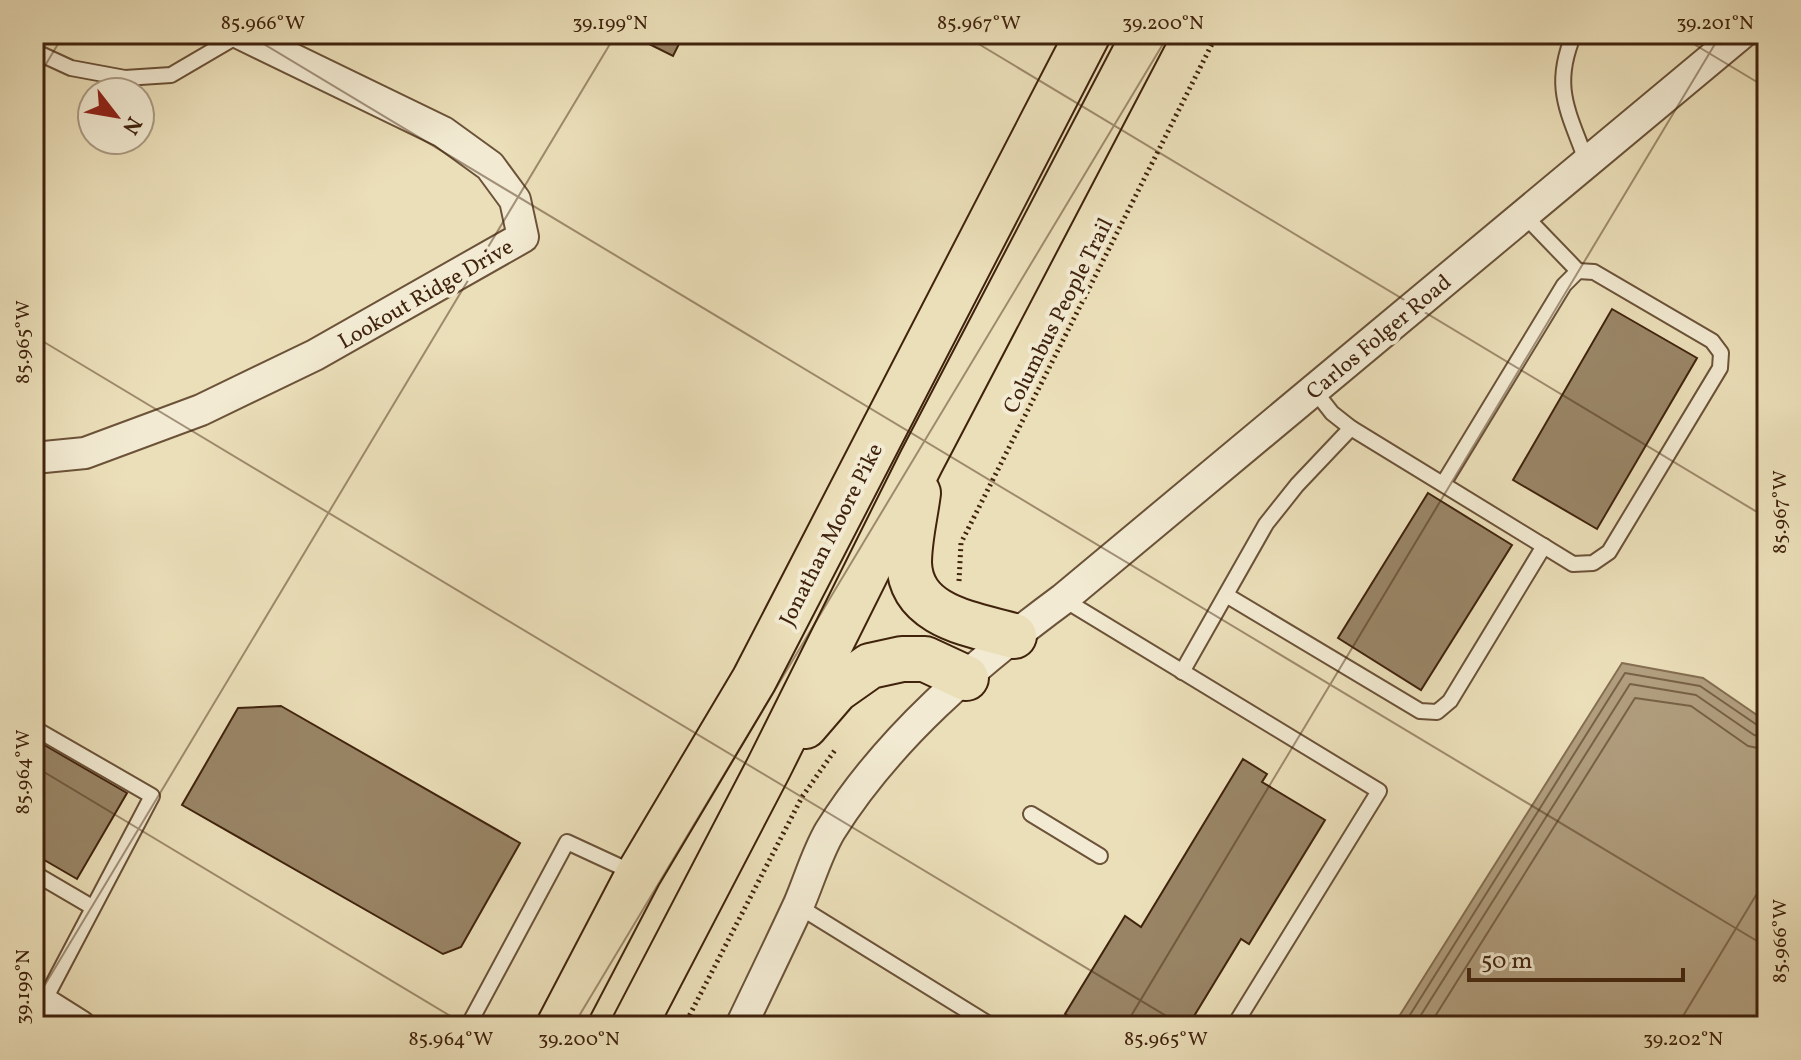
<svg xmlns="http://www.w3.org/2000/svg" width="1801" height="1060" font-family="Vollkorn,serif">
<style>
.water{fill:#b19f7f;stroke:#846d51;stroke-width:2}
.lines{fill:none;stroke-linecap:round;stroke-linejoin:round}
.shore{stroke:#786146;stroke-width:2}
.building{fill:#998566;stroke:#40230d;stroke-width:2}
.lane-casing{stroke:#6b5238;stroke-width:18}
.street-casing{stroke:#6b5238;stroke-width:34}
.highway-casing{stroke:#40230d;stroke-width:48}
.path{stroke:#40230d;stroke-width:5;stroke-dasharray:2 4;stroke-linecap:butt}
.lane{stroke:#f2ead2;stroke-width:14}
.street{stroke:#f2ead2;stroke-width:30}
.highway{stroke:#ebdfb9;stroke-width:44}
.ticks{fill:none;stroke:#40230d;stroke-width:2;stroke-opacity:0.45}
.labels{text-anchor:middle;stroke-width:8;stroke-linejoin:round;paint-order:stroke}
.street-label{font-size:22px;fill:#40230d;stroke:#f2ead2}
.neatline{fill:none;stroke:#40230d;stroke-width:3}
.ticks-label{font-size:20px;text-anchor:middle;fill:#40230d}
</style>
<rect width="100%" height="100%" fill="#ebdfb9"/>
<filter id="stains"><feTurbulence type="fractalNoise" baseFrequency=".0025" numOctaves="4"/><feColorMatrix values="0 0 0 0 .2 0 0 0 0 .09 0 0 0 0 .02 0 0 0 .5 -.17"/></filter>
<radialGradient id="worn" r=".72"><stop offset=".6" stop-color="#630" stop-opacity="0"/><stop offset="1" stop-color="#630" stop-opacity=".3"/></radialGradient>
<path class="water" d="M1622 663 1703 678 1767 722V1026H1393Z"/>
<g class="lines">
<g class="shore">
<path d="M1403 1026 1625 673 1700 686 1760 727 1767 728"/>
<path d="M1414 1026 1630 684 1696 695 1754 735 1767 738"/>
<path d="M1429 1026 1635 698 1691 706 1748 746 1767 750"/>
</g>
</g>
<g class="building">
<path d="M629 34H684L673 56Z"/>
<path d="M734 34H760L754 44Z"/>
<path d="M1612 309 1697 358 1597 529 1513 480Z"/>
<path d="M1428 493 1512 545 1421 690 1338 638Z"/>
<path d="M281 706 520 843 461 947 443 954 182 805 238 708Z"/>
<path d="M34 739 127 793 77 879 34 854Z"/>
<path d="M1243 759 1267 774 1262 782 1325 820 1249 944 1241 939 1188 1026H1084L1065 1014 1125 916 1141 927Z"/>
</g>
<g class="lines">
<defs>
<g id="lane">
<path d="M1574 34C1551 88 1569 112 1587 163"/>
<path d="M34 51 71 68 125 78 171 75 241 34"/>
<path d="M1524 215 1578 271"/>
<path d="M1314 390 1332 413 1351 428 1573 564 1593 563 1609 552 1720 368 1721 353 1712 341 1594 272 1578 271 1564 285 1443 484"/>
<path d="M1226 595 1420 711 1437 712 1450 701 1544 546"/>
<path d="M1063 599 1379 791 1234 1026"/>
<path d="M1182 672 1266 524 1297 485 1351 428"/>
<path d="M34 728 152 796 43 1003"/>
<path d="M1031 814 1100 856"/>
<path d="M34 873 92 907"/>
<path d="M798 906 992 1026"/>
<path d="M468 1026 567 842 634 873"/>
</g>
<g id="street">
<path d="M34 458 85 453 201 410 315 355 523 237 515 200 490 166 443 132 241 34"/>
<path d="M34 997 80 1026"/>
<path d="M741 1026C760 986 780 945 799 904 809 881 817 853 830 831 888 738 975 664 1063 599L1741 34"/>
</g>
<g id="highway">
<path d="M918 493C915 516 909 540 909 563 911 617 972 624 1014 636"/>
<path d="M805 726 836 690 870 666 902 659H925L966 678"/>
<path d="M559 1026 638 875 754 680 1088 34"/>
<path d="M634 1026 769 767 921 462 1145 34"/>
</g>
</defs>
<use href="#lane" class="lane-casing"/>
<use href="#street" class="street-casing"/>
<use href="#highway" class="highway-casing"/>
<g class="path">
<path d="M959 581 961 543 1217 34"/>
<path d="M684 1026 802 797 835 750"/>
</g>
<use href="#lane" class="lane"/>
<use href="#street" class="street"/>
<use href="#highway" class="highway"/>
</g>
<path class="ticks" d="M247 34 1767 947M962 34 1767 518M1677 34 1767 88M34 84 64 34M34 336 1183 1026M34 766 467 1026M34 1003 616 34M573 1026 1169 34M1125 1026 1721 34M1677 1026 1767 877"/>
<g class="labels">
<g class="street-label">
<text transform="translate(425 293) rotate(-30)" y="8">Lookout Ridge Drive</text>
<text transform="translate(1057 315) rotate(-63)" y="8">Columbus People Trail</text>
<text transform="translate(1378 336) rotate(-40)" y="8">Carlos Folger Road</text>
<text transform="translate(830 534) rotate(-63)" y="8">Jonathan Moore Pike</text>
</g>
</g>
<rect width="1801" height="1060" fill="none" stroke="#ebdfb9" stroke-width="88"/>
<g transform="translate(116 116) rotate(121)"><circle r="38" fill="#f2ead2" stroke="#ab9a83" stroke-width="2"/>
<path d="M0-6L14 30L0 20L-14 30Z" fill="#8f2418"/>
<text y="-12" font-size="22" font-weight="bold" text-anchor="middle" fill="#40230d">N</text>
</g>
<path d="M1469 968v12h214v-12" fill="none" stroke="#40230d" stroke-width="4"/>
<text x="1481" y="968" font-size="24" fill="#40230d" stroke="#f2ead2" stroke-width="6" paint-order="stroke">50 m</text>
<rect x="44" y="44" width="1713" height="972" class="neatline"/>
<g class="ticks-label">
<text x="263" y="29">85.966°W</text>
<text x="610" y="29">39.199°N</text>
<text x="979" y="29">85.967°W</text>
<text x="1163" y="29">39.200°N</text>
<text x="1715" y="29">39.201°N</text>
<text transform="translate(22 342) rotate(-90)" y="7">85.965°W</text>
<text transform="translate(1779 512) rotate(-90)" y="7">85.967°W</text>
<text transform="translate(22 772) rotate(-90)" y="7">85.964°W</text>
<text transform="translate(1779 941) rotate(-90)" y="7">85.966°W</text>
<text transform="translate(22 987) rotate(-90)" y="7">39.199°N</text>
<text x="451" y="1045">85.964°W</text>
<text x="579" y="1045">39.200°N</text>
<text x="1166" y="1045">85.965°W</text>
<text x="1683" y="1045">39.202°N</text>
</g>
<rect width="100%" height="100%" filter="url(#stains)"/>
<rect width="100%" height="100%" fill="url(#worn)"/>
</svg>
